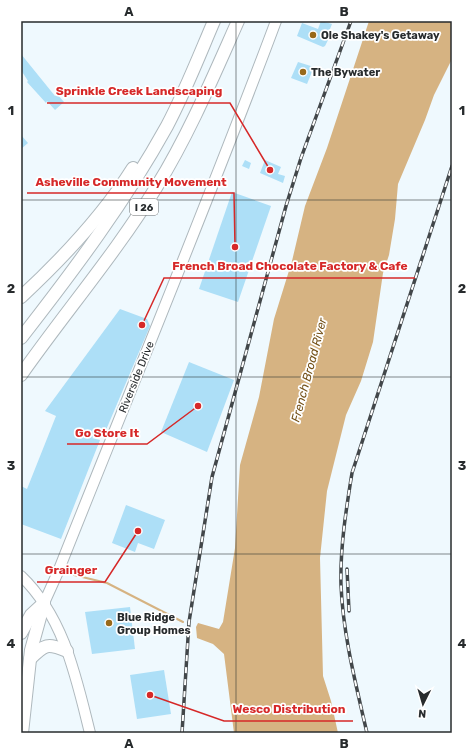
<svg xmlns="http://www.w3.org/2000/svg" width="473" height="754" font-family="Rubik,sans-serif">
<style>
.water{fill:#d6b382}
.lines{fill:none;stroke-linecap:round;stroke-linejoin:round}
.stream{stroke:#d6b382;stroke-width:2}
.building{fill:#addff7}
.secondary-casing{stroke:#aeb8bd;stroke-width:12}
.motorway-casing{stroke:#aeb8bd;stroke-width:14}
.secondary{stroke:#fff;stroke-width:10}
.motorway{stroke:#fff;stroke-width:12}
.rail-casing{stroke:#42474a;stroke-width:3.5}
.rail{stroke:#fff;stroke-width:2;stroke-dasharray:6;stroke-linecap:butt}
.grid{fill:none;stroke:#272b2d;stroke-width:1;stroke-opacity:0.55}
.poi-dot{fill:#98691a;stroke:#fff;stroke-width:1.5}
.labels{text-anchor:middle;stroke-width:3.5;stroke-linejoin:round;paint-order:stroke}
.shield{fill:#fff;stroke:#686b6c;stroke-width:1}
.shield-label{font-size:10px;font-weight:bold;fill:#272b2d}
.poi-label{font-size:11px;font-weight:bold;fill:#272b2d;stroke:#fff;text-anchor:start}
.street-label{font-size:11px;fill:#272b2d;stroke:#fff}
.water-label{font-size:12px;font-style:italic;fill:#735017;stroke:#fff}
.leader{fill:none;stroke:#d62828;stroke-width:1.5}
.callout-dot{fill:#d62828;stroke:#fff;stroke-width:1.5}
.callout-label{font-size:12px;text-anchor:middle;font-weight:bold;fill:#d62828;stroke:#fff;stroke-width:3.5;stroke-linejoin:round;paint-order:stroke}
.neatline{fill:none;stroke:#272b2d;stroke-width:1.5}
.grid-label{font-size:13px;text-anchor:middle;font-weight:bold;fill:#272b2d}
</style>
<rect width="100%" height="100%" fill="#eff9fe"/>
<path class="water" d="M369 21H452V59L434 95 425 120 398 184 395 219 389 255 383 273 373 342 361 381 346 415 327 491 320 558 323 676 331 701 338 733H234L224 654 213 644 197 638 196 627 198 623 219 629 223 622 235 548 240 465 259 397 274 319 292 261 305 206 327 148Z"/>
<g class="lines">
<path class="stream" d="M74 575 107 583 183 622"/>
</g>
<g class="building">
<path d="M321 21 332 24 326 39 328 40 325 46 323 47 297 36 302 23 318 29Z"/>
<path d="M21 54 55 96 57 94 64 102 55 110 47 101 46 103 27 82 28 81 21 70Z"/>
<path d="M298 62 314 67 307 84 291 78Z"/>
<path d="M21 135 28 143 21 149Z"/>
<path d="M245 160 251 163 249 169 242 166Z"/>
<path d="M265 160 281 167 278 174 285 176 283 183 260 173Z"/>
<path d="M232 192 271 206 238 302 199 289Z"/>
<path d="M120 309 147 319 150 326 106 430 92 438 100 440 61 539 21 524V486L27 489 56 416 45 411Z"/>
<path d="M189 362 234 380 207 452 161 432Z"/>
<path d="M126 505 165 520 154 549 138 543 135 552 112 543Z"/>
<path d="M130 607 135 649 92 654 85 612Z"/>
<path d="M164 670 171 714 137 719 130 675Z"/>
</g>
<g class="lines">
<defs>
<g id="secondary">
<path d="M21 576C64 617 76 677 90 733"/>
<path d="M44 603 58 572C131 388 207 206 276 21"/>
</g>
<g id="motorway">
<path d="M21 297C63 258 102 217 133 168"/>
<path d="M21 338C74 270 125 202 167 126 185 92 199 56 214 21"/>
<path d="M21 375C66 311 116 253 157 186 189 134 213 77 238 21"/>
<path d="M21 633 31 615 44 603"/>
<path d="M30 659C45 644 47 643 67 651"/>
<path d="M22 733 31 650 44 603"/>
</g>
</defs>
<use href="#secondary" class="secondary-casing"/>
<use href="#motorway" class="motorway-casing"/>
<use href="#secondary" class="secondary"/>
<use href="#motorway" class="motorway"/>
<defs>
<g id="rail">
<path d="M347 569 349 611"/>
<path d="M182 733 189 622 212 477 286 206 301 158 351 21"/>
<path d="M367 733C356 685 343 635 341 585 340 548 346 510 352 473L452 166"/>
</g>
</defs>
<use href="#rail" class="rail-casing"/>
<use href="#rail" class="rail"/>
</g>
<path class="grid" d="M236 21V733M21 200H452M21 377H452M21 554H452"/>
<g class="poi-dot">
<circle cx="313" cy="35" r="4"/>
<circle cx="303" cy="72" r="4"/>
<circle cx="109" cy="623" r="4"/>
</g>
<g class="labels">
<rect class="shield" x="130" y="199" width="28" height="16" rx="3"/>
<g class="shield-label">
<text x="144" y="211">I 26</text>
</g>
<g class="poi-label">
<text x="321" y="39">Ole Shakey's Getaway</text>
<text x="311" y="76">The Bywater</text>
<text x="117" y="621">Blue Ridge<tspan x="117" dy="13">Group Homes</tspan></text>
</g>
<g class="street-label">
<text transform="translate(136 377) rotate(-68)" y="4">Riverside Drive</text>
</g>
<g class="water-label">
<text transform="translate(309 370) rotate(-75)" y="4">French Broad River</text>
</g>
</g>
<path class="leader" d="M270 170L230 103H47M235 247L234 193H27M142 325L164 278H415M198 406L147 444H67M138 531L105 582H37M150 695L224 721H353"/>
<g class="callout-dot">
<circle cx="270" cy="170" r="4"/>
<circle cx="235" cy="247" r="4"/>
<circle cx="142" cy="325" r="4"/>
<circle cx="198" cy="406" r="4"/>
<circle cx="138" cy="531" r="4"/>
<circle cx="150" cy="695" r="4"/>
</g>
<g class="callout-label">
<text x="139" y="95">Sprinkle Creek Landscaping</text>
<text x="131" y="186">Asheville Community Movement</text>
<text x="290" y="270">French Broad Chocolate Factory &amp; Cafe</text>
<text x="107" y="437">Go Store It</text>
<text x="71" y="574">Grainger</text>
<text x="289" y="713">Wesco Distribution</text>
</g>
<rect width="473" height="754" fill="none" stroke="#ffffff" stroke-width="44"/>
<g transform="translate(423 704) rotate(185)" stroke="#ffffff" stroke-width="3" paint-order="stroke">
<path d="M0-3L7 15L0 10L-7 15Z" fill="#272b2d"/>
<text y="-6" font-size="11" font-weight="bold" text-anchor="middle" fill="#272b2d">N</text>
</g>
<rect x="22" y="22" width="429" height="710" class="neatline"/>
<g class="grid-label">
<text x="129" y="16">A</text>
<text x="344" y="16">B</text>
<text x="11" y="115">1</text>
<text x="462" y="115">1</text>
<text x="11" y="293">2</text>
<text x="462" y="293">2</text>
<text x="11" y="470">3</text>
<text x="462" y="470">3</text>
<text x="11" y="648">4</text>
<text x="462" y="648">4</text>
<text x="129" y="748">A</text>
<text x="344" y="748">B</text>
</g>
</svg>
